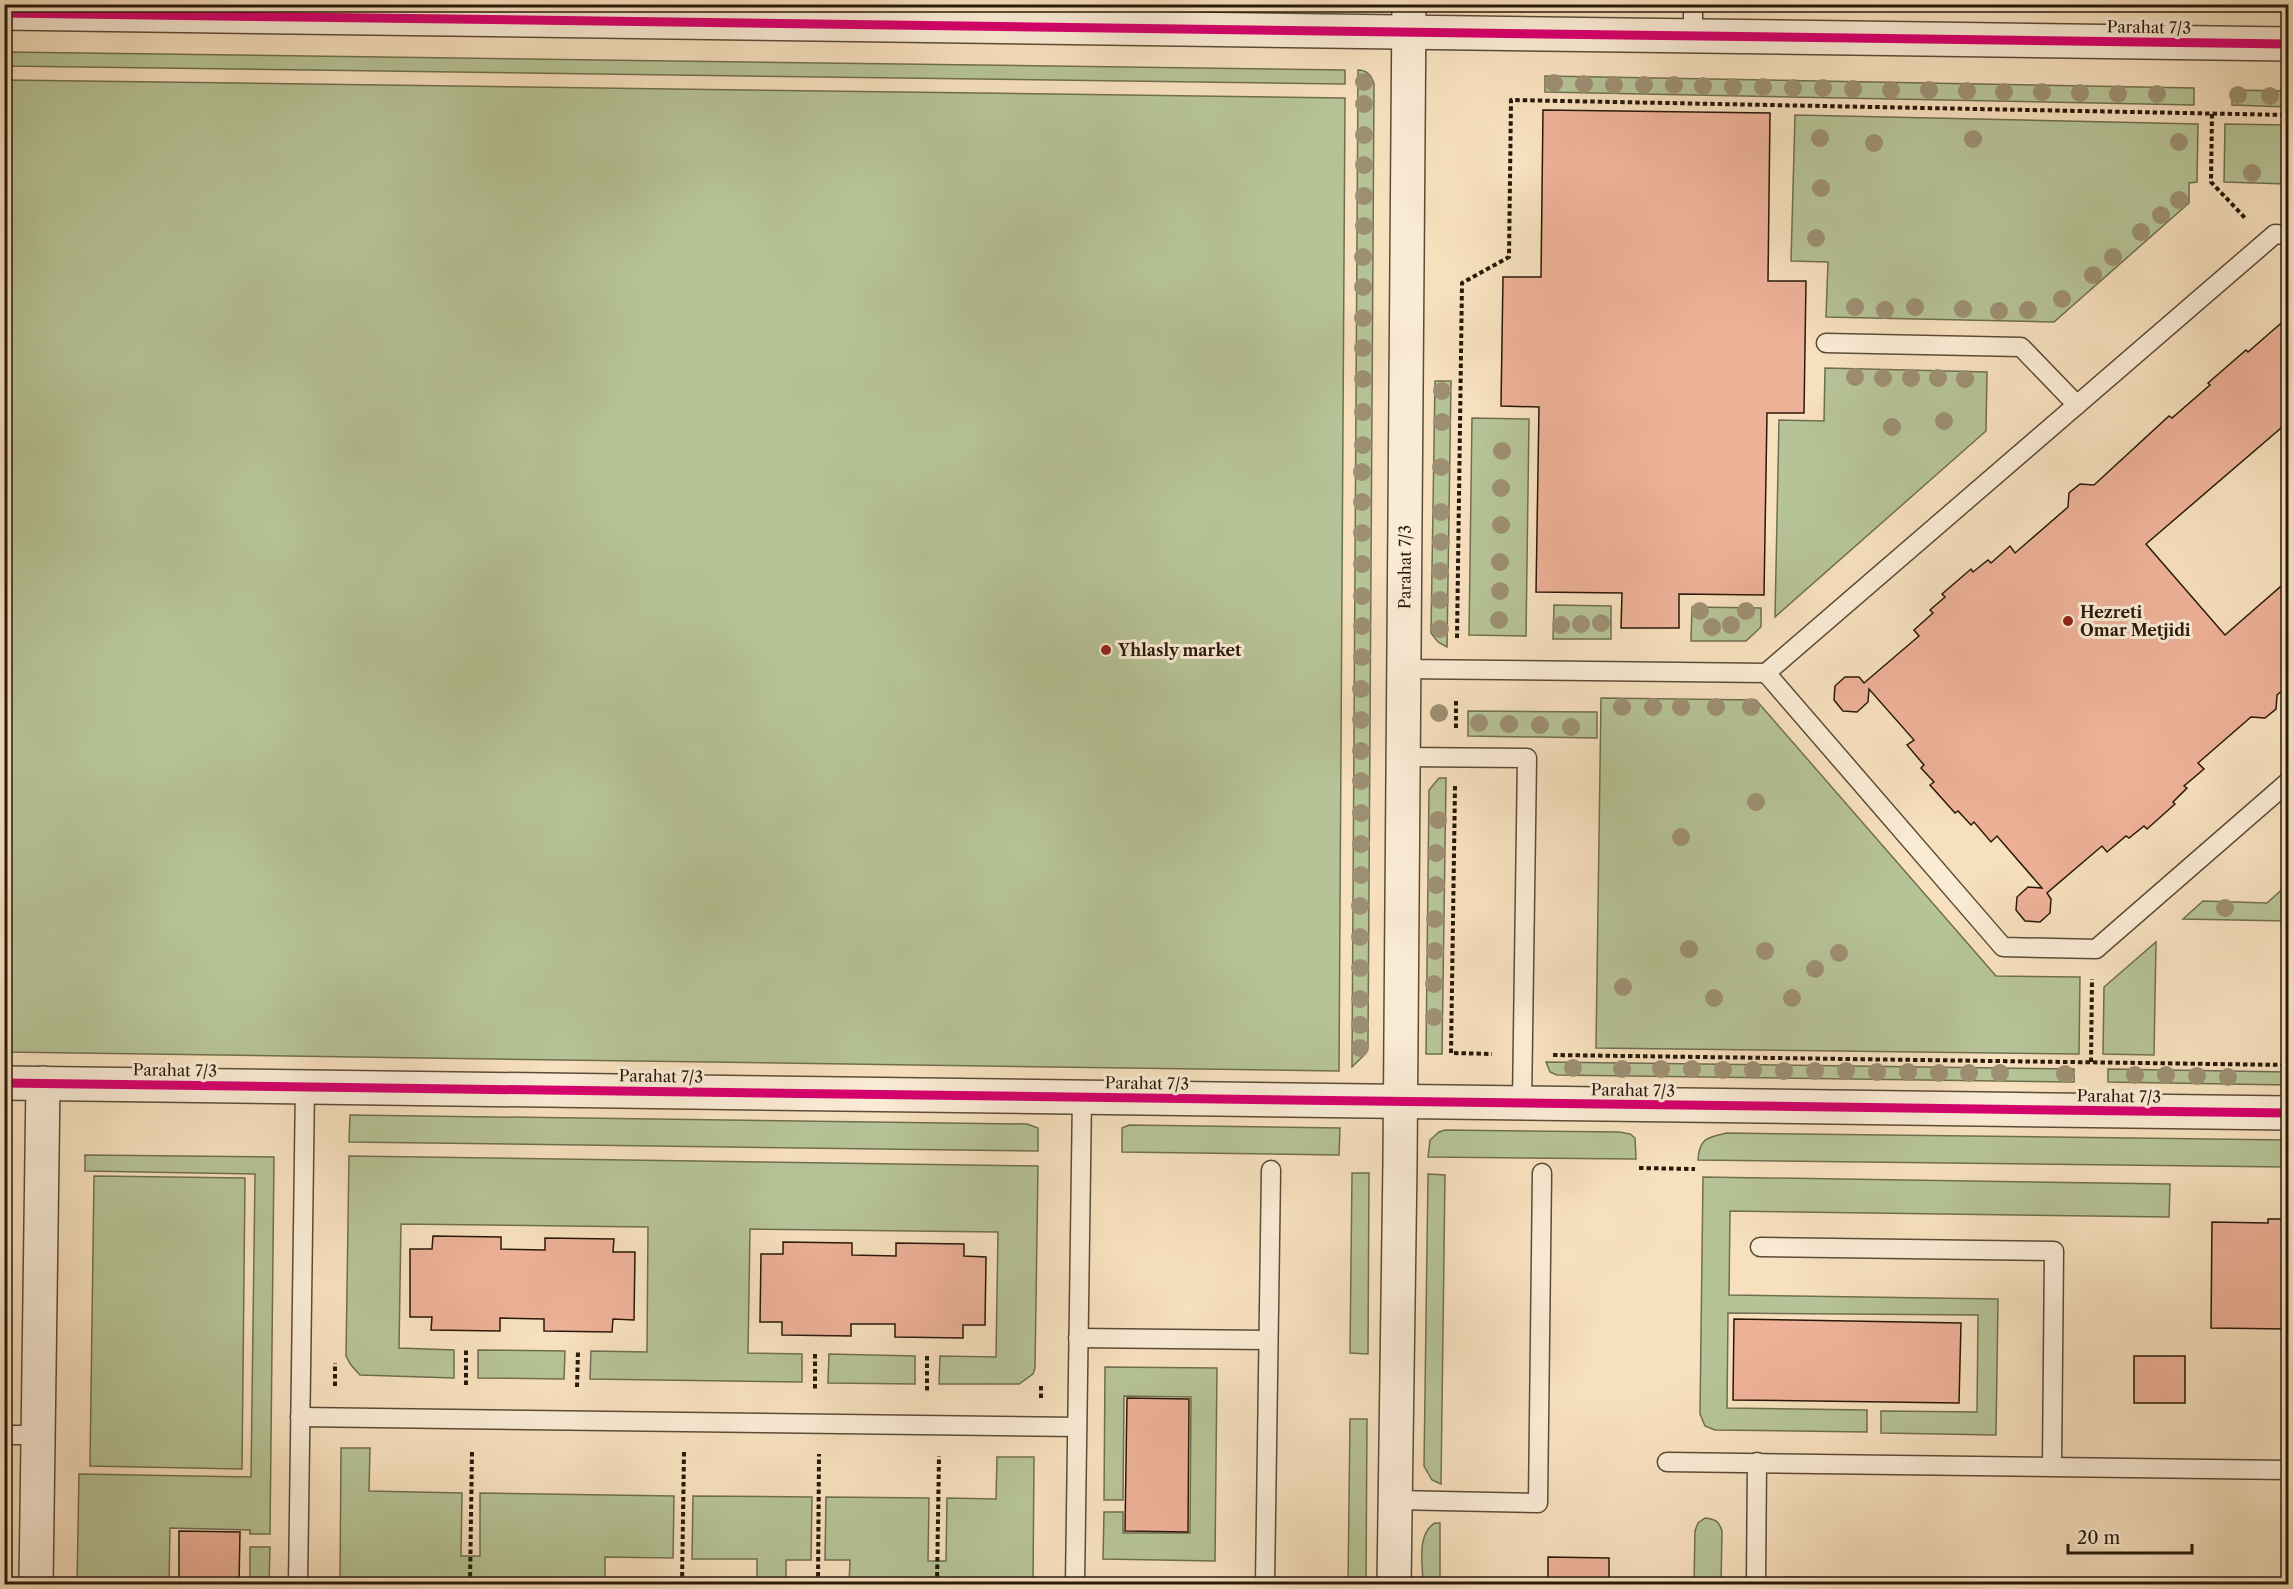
<svg xmlns="http://www.w3.org/2000/svg" width="2293" height="1589" font-family="'Libre Caslon Text',serif">
<style>
.green{fill:#b6c396;stroke:#706e50;stroke-width:1.5}
.building{fill:#edb198;stroke:#29190a;stroke-width:1.5}
.lines{fill:none;stroke-linecap:round;stroke-linejoin:round}
.service-casing{stroke:#5c4b37;stroke-width:21}
.minor-casing{stroke:#5c4b37;stroke-width:36}
.path{stroke:#29190a;stroke-width:4;stroke-dasharray:4.5 3;stroke-linecap:butt}
.service{stroke:#faebd5;stroke-width:18}
.minor{stroke:#faebd5;stroke-width:33}
.cycleway-casing{stroke:#faebd5;stroke-width:13}
.cycleway{stroke:#d6006c;stroke-width:9}
.tree{fill:#9d8f72}
.poi-dot{fill:#8f2418;stroke:#faebd5;stroke-width:2}
.labels{text-anchor:middle;stroke-width:6;stroke-linejoin:round;paint-order:stroke}
.street-label{font-size:16px;fill:#29190a;stroke:#faebd5}
.poi-label{font-size:16px;font-weight:bold;fill:#29190a;stroke:#faebd5;text-anchor:start}
</style>
<rect width="100%" height="100%" fill="#f7e0be"/>
<filter id="stains"><feTurbulence type="fractalNoise" baseFrequency=".00333" numOctaves="4"/><feColorMatrix values="0 0 0 0 .2 0 0 0 0 .09 0 0 0 0 .02 0 0 0 .5 -.17"/></filter>
<radialGradient id="worn" r=".72"><stop offset=".6" stop-color="#630" stop-opacity="0"/><stop offset="1" stop-color="#630" stop-opacity=".3"/></radialGradient>
<g class="green">
<path d="M5 52 1345 70V84L5 66Z"/>
<path d="M1358 70C1367 70 1372 76 1374 84L1368 1047 1364 1055 1352 1067Z"/>
<path d="M1545 76 2194 88V105L1545 92Z"/>
<path d="M5 80 1345 98 1339 1071 5 1052Z"/>
<path d="M2232 90 2288 91V107L2232 105Z"/>
<path d="M1795 115 2198 124 2197 182 2189 183V203L2054 322 1826 317 1828 262 1791 261Z"/>
<path d="M2225 124 2288 125V184L2224 182Z"/>
<path d="M1825 368 1987 372 1986 431 1775 617 1779 420 1824 421Z"/>
<path d="M1435 381H1451L1447 647 1438 642 1431 633Z"/>
<path d="M1472 418 1529 419 1526 636 1469 635Z"/>
<path d="M1554 605 1611 606V639H1553Z"/>
<path d="M1692 607 1761 608V627L1746 641H1691Z"/>
<path d="M1601 698 1756 700 1996 976 2080 977 2079 1054 1596 1048Z"/>
<path d="M1468 711 1597 712V738L1468 736Z"/>
<path d="M1439 778H1446L1442 1054H1426L1429 790Z"/>
<path d="M2288 884V921L2183 919 2203 901 2267 903Z"/>
<path d="M2156 942 2154 1055 2103 1054 2104 987Z"/>
<path d="M1546 1062 2074 1069V1082L1557 1075 1550 1072Z"/>
<path d="M2108 1069 2288 1072V1085L2108 1082Z"/>
<path d="M350 1115 1027 1124 1038 1128V1151L349 1142Z"/>
<path d="M1129 1125 1340 1128 1339 1155 1122 1152V1128Z"/>
<path d="M1445 1130 1619 1132 1630 1134 1635 1138 1636 1159 1428 1157 1430 1140 1439 1132Z"/>
<path d="M1727 1133 2288 1140V1167L1698 1160C1699 1139 1707 1137 1727 1133Z"/>
<path d="M85 1155 274 1157 270 1534H250V1530L170 1528 169 1584H77L79 1474 251 1477 255 1174 85 1171Z"/>
<path d="M349 1156 1038 1166 1035 1368 1033 1374 1019 1384H939L940 1356 996 1357 998 1232 750 1229 748 1353 802 1354V1382L590 1379 591 1351 647 1352 648 1227 401 1224 399 1348 454 1350V1378L360 1375 351 1365 346 1356Z"/>
<path d="M1352 1173H1369L1368 1354 1350 1353Z"/>
<path d="M1428 1174 1445 1175 1441 1484 1432 1480 1424 1466Z"/>
<path d="M94 1176 245 1178 242 1469 90 1466Z"/>
<path d="M1703 1177 2170 1184 2169 1217 1730 1211 1729 1295 1998 1299 1996 1435 1881 1433V1411L1977 1412 1978 1315 1728 1313 1727 1408 1867 1410V1432L1715 1430 1705 1426 1700 1414Z"/>
<path d="M478 1350 565 1351 564 1379 478 1378Z"/>
<path d="M829 1354 915 1356V1384L828 1383Z"/>
<path d="M1105 1367 1217 1368 1215 1561 1103 1559 1104 1512H1123V1533H1190L1191 1397 1124 1396 1123 1500H1104Z"/>
<path d="M1350 1419H1367L1366 1584H1348Z"/>
<path d="M341 1448H370L369 1491 462 1493 461 1556H480V1493L674 1496 673 1558 605 1557V1584H340Z"/>
<path d="M997 1457H1034L1033 1584H849L850 1560H825L826 1497 929 1498 928 1561H946L947 1498 996 1499Z"/>
<path d="M693 1496 812 1497 811 1560H786V1584H757V1559H692Z"/>
<path d="M1705 1518C1715 1519 1719 1521 1722 1531L1721 1584H1694L1695 1531 1698 1523Z"/>
<path d="M1435 1523H1440V1584H1423C1423 1565 1416 1534 1435 1523Z"/>
<path d="M250 1547H270L269 1584H250Z"/>
<path d="M1784 1577 1959 1580V1584H1784Z"/>
</g>
<g class="building">
<path d="M1543 110 1770 113 1768 281H1806L1804 413H1767L1764 595 1679 594V628H1621L1622 593 1536 592 1539 407 1501 406 1503 277H1541Z"/>
<path d="M2288 313V422L2146 544 2225 635 2288 580V685L2277 695 2276 709 2265 718 2251 717 2198 763 2204 769 2184 786 2187 788 2173 802 2175 804 2147 829 2144 826 2129 838 2126 836 2107 852 2102 846 2047 893 2051 899 2050 913 2040 922 2025 921 2016 910 2017 897 2028 887 2042 888 1997 836 1991 842 1974 822 1971 825 1958 811 1955 813 1930 785 1934 782 1921 768 1924 765 1907 745 1914 740 1869 689 1868 702 1857 712 1843 711 1834 700 1835 686 1845 677H1859L1864 683 1919 636 1914 630 1933 613 1930 610 1945 597 1942 594 1971 569 1973 572 1988 560 1991 563 2010 546 2015 553 2068 507 2069 493 2080 484 2094 485 2169 416 2172 418 2210 385 2208 383 2246 350 2248 352 2287 318 2285 316Z"/>
<path d="M2268 1219H2288V1329L2211 1328 2212 1222 2268 1223Z"/>
<path d="M433 1236 501 1237V1249L545 1250V1238L614 1239 613 1252H635L634 1320 613 1319 612 1332 544 1331V1319L500 1318V1331L431 1330 432 1317H410V1249H432Z"/>
<path d="M783 1242 852 1243V1255L896 1256V1243L964 1244V1256L986 1257 985 1325H963V1338L895 1337V1324H851V1336L782 1335V1322H760L761 1254H783Z"/>
<path d="M1734 1319 1961 1323 1959 1403 1733 1400Z"/>
<rect x="2134" y="1356" width="51" height="47"/>
<path d="M1127 1398 1189 1399 1188 1532 1125 1531Z"/>
<path d="M179 1531 240 1532 239 1584H179Z"/>
<path d="M1548 1557 1609 1558V1584H1548Z"/>
</g>
<g class="lines">
<defs>
<g id="service">
<path d="M1128 29V4"/>
<path d="M1693 36V4"/>
<path d="M1826 343 2021 347 2077 405"/>
<path d="M1404 669 1766 673 2275 234 2288 235"/>
<path d="M1766 673 2003 947 2096 949 2288 782"/>
<path d="M1403 757 1527 758 1522 1103"/>
<path d="M1760 1247 2054 1251 2052 1466"/>
<path d="M1078 1338 1268 1340"/>
<path d="M300 1417 1077 1427"/>
<path d="M4 1435H38"/>
<path d="M1667 1462 2288 1470"/>
<path d="M1395 1500 1538 1503 1542 1173"/>
<path d="M298 1584 305 1087"/>
<path d="M1075 1584 1082 1097"/>
<path d="M1265 1584 1271 1170"/>
<path d="M1756 1584 1757 1462"/>
</g>
<g id="minor">
<path d="M4 13 2288 44"/>
<path d="M4 1083 2288 1113"/>
<path d="M36 1584 43 1083"/>
<path id="s1" d="M1394 1584 1400 1163 1409 4"/>
</g>
</defs>
<use href="#service" class="service-casing"/>
<use href="#minor" class="minor-casing"/>
<g class="path">
<path d="M2212 114 2211 182 2246 219"/>
<path d="M1457 638 1462 283 1509 257 1511 100 2288 115"/>
<path d="M1456 728V700"/>
<path d="M1455 786 1451 1053 1492 1054"/>
<path d="M1553 1055 2288 1065"/>
<path d="M2091 1062 2092 979"/>
<path d="M1639 1168 1695 1169"/>
<path d="M815 1354V1390"/>
<path d="M927 1356V1391"/>
<path d="M466 1385V1350"/>
<path d="M335 1386V1363"/>
<path d="M577 1387 578 1351"/>
<path d="M1041 1398V1383"/>
<path d="M470 1584 472 1450"/>
<path d="M682 1584 684 1452"/>
<path d="M818 1584 819 1454"/>
<path d="M937 1584 939 1456"/>
</g>
<use href="#service" class="service"/>
<use href="#minor" class="minor"/>
<defs>
<g id="cycleway">
<path d="M4 13 2288 44"/>
<path d="M4 1083 2288 1113"/>
</g>
</defs>
<use href="#cycleway" class="cycleway-casing"/>
<use href="#cycleway" class="cycleway"/>
</g>
<g class="tree">
<circle cx="1364" cy="82" r="9"/>
<circle cx="1554" cy="83" r="9"/>
<circle cx="1584" cy="84" r="9"/>
<circle cx="1614" cy="85" r="9"/>
<circle cx="1644" cy="85" r="9"/>
<circle cx="1674" cy="85" r="9"/>
<circle cx="1703" cy="86" r="9"/>
<circle cx="1733" cy="87" r="9"/>
<circle cx="1763" cy="87" r="9"/>
<circle cx="1793" cy="88" r="9"/>
<circle cx="1823" cy="88" r="9"/>
<circle cx="1853" cy="89" r="9"/>
<circle cx="1891" cy="90" r="9"/>
<circle cx="1929" cy="90" r="9"/>
<circle cx="1967" cy="91" r="9"/>
<circle cx="2004" cy="92" r="9"/>
<circle cx="2042" cy="92" r="9"/>
<circle cx="2080" cy="93" r="9"/>
<circle cx="2118" cy="94" r="9"/>
<circle cx="2157" cy="94" r="9"/>
<circle cx="2238" cy="95" r="9"/>
<circle cx="2270" cy="96" r="9"/>
<circle cx="1364" cy="104" r="9"/>
<circle cx="1364" cy="135" r="9"/>
<circle cx="1820" cy="138" r="9"/>
<circle cx="1973" cy="139" r="9"/>
<circle cx="2179" cy="142" r="9"/>
<circle cx="1874" cy="143" r="9"/>
<circle cx="1364" cy="165" r="9"/>
<circle cx="2252" cy="173" r="9"/>
<circle cx="1821" cy="188" r="9"/>
<circle cx="1364" cy="196" r="9"/>
<circle cx="2179" cy="200" r="9"/>
<circle cx="2161" cy="215" r="9"/>
<circle cx="1364" cy="226" r="9"/>
<circle cx="2141" cy="232" r="9"/>
<circle cx="1816" cy="238" r="9"/>
<circle cx="1363" cy="257" r="9"/>
<circle cx="2113" cy="257" r="9"/>
<circle cx="2093" cy="275" r="9"/>
<circle cx="1363" cy="287" r="9"/>
<circle cx="2062" cy="299" r="9"/>
<circle cx="1855" cy="307" r="9"/>
<circle cx="1915" cy="307" r="9"/>
<circle cx="1963" cy="309" r="9"/>
<circle cx="1885" cy="310" r="9"/>
<circle cx="2028" cy="310" r="9"/>
<circle cx="1999" cy="311" r="9"/>
<circle cx="1363" cy="318" r="9"/>
<circle cx="1363" cy="348" r="9"/>
<circle cx="1855" cy="377" r="9"/>
<circle cx="1883" cy="378" r="9"/>
<circle cx="1911" cy="378" r="9"/>
<circle cx="1938" cy="378" r="9"/>
<circle cx="1363" cy="379" r="9"/>
<circle cx="1965" cy="379" r="9"/>
<circle cx="1442" cy="391" r="9"/>
<circle cx="1363" cy="412" r="9"/>
<circle cx="1944" cy="421" r="9"/>
<circle cx="1442" cy="422" r="9"/>
<circle cx="1892" cy="427" r="9"/>
<circle cx="1363" cy="445" r="9"/>
<circle cx="1502" cy="451" r="9"/>
<circle cx="1441" cy="467" r="9"/>
<circle cx="1362" cy="472" r="9"/>
<circle cx="1501" cy="488" r="9"/>
<circle cx="1362" cy="502" r="9"/>
<circle cx="1441" cy="512" r="9"/>
<circle cx="1501" cy="525" r="9"/>
<circle cx="1362" cy="533" r="9"/>
<circle cx="1441" cy="542" r="9"/>
<circle cx="1500" cy="562" r="9"/>
<circle cx="1362" cy="564" r="9"/>
<circle cx="1440" cy="571" r="9"/>
<circle cx="1500" cy="591" r="9"/>
<circle cx="1362" cy="596" r="9"/>
<circle cx="1440" cy="600" r="9"/>
<circle cx="1700" cy="611" r="9"/>
<circle cx="1746" cy="611" r="9"/>
<circle cx="1499" cy="620" r="9"/>
<circle cx="1601" cy="623" r="9"/>
<circle cx="1581" cy="624" r="9"/>
<circle cx="1561" cy="625" r="9"/>
<circle cx="1731" cy="625" r="9"/>
<circle cx="1362" cy="626" r="9"/>
<circle cx="1712" cy="627" r="9"/>
<circle cx="1440" cy="629" r="9"/>
<circle cx="1362" cy="657" r="9"/>
<circle cx="1361" cy="689" r="9"/>
<circle cx="1622" cy="707" r="9"/>
<circle cx="1653" cy="707" r="9"/>
<circle cx="1681" cy="707" r="9"/>
<circle cx="1716" cy="707" r="9"/>
<circle cx="1751" cy="707" r="9"/>
<circle cx="1439" cy="713" r="9"/>
<circle cx="1361" cy="720" r="9"/>
<circle cx="1479" cy="723" r="9"/>
<circle cx="1509" cy="724" r="9"/>
<circle cx="1540" cy="725" r="9"/>
<circle cx="1571" cy="727" r="9"/>
<circle cx="1361" cy="751" r="9"/>
<circle cx="1361" cy="781" r="9"/>
<circle cx="1756" cy="802" r="9"/>
<circle cx="1361" cy="813" r="9"/>
<circle cx="1438" cy="820" r="9"/>
<circle cx="1681" cy="837" r="9"/>
<circle cx="1361" cy="844" r="9"/>
<circle cx="1436" cy="853" r="9"/>
<circle cx="1361" cy="875" r="9"/>
<circle cx="1436" cy="885" r="9"/>
<circle cx="1360" cy="906" r="9"/>
<circle cx="2225" cy="908" r="9"/>
<circle cx="1435" cy="919" r="9"/>
<circle cx="1360" cy="937" r="9"/>
<circle cx="1689" cy="949" r="9"/>
<circle cx="1435" cy="951" r="9"/>
<circle cx="1765" cy="951" r="9"/>
<circle cx="1839" cy="953" r="9"/>
<circle cx="1360" cy="968" r="9"/>
<circle cx="1815" cy="969" r="9"/>
<circle cx="1434" cy="984" r="9"/>
<circle cx="1623" cy="987" r="9"/>
<circle cx="1714" cy="998" r="9"/>
<circle cx="1792" cy="998" r="9"/>
<circle cx="1360" cy="999" r="9"/>
<circle cx="1434" cy="1017" r="9"/>
<circle cx="1360" cy="1025" r="9"/>
<circle cx="1360" cy="1048" r="9"/>
<circle cx="1573" cy="1068" r="9"/>
<circle cx="1622" cy="1069" r="9"/>
<circle cx="1661" cy="1069" r="9"/>
<circle cx="1692" cy="1069" r="9"/>
<circle cx="1723" cy="1070" r="9"/>
<circle cx="1753" cy="1070" r="9"/>
<circle cx="1784" cy="1071" r="9"/>
<circle cx="1815" cy="1071" r="9"/>
<circle cx="1846" cy="1071" r="9"/>
<circle cx="1877" cy="1072" r="9"/>
<circle cx="1908" cy="1072" r="9"/>
<circle cx="1939" cy="1073" r="9"/>
<circle cx="1969" cy="1073" r="9"/>
<circle cx="2000" cy="1073" r="9"/>
<circle cx="2065" cy="1074" r="9"/>
<circle cx="2135" cy="1075" r="9"/>
<circle cx="2166" cy="1075" r="9"/>
<circle cx="2197" cy="1076" r="9"/>
<circle cx="2228" cy="1077" r="9"/>
</g>
<g class="poi-dot">
<circle cx="2068" cy="621" r="6"/>
<circle cx="1106" cy="650" r="6"/>
</g>
<g class="labels">
<g class="street-label">
<text transform="translate(2149 27) rotate(1)" y="6">Parahat 7/3</text>
<text dy="6" stroke="none"><textPath href="#s1" startOffset="1017">Parahat 7/3</textPath></text>
<text transform="translate(175 1070) rotate(1)" y="6">Parahat 7/3</text>
<text transform="translate(661 1076) rotate(1)" y="6">Parahat 7/3</text>
<text transform="translate(1147 1083) rotate(1)" y="6">Parahat 7/3</text>
<text transform="translate(1633 1090) rotate(1)" y="6">Parahat 7/3</text>
<text transform="translate(2119 1096) rotate(1)" y="6">Parahat 7/3</text>
</g>
<g class="poi-label">
<text x="2080" y="618">Hezreti<tspan x="2080" dy="18">Omar Metjidi</tspan></text>
<text x="1118" y="656">Yhlasly market</text>
</g>
</g>
<rect width="2293" height="1589" fill="none" stroke="#f7e0be" stroke-width="24"/>
<rect x="6" y="6" width="2281" height="1577" fill="none" stroke="#29190a" stroke-width="3"/>
<rect x="12" y="12" width="2269" height="1565" fill="none" stroke="#29190a" stroke-width="1.5"/>
<path d="M2068 1544v9h124v-9" fill="none" stroke="#29190a" stroke-width="3"/>
<text x="2077" y="1544" font-size="18" fill="#29190a" stroke="#faebd5" stroke-width="4.5" paint-order="stroke">20 m</text>
<rect width="100%" height="100%" filter="url(#stains)"/>
<rect width="100%" height="100%" fill="url(#worn)"/>
</svg>
